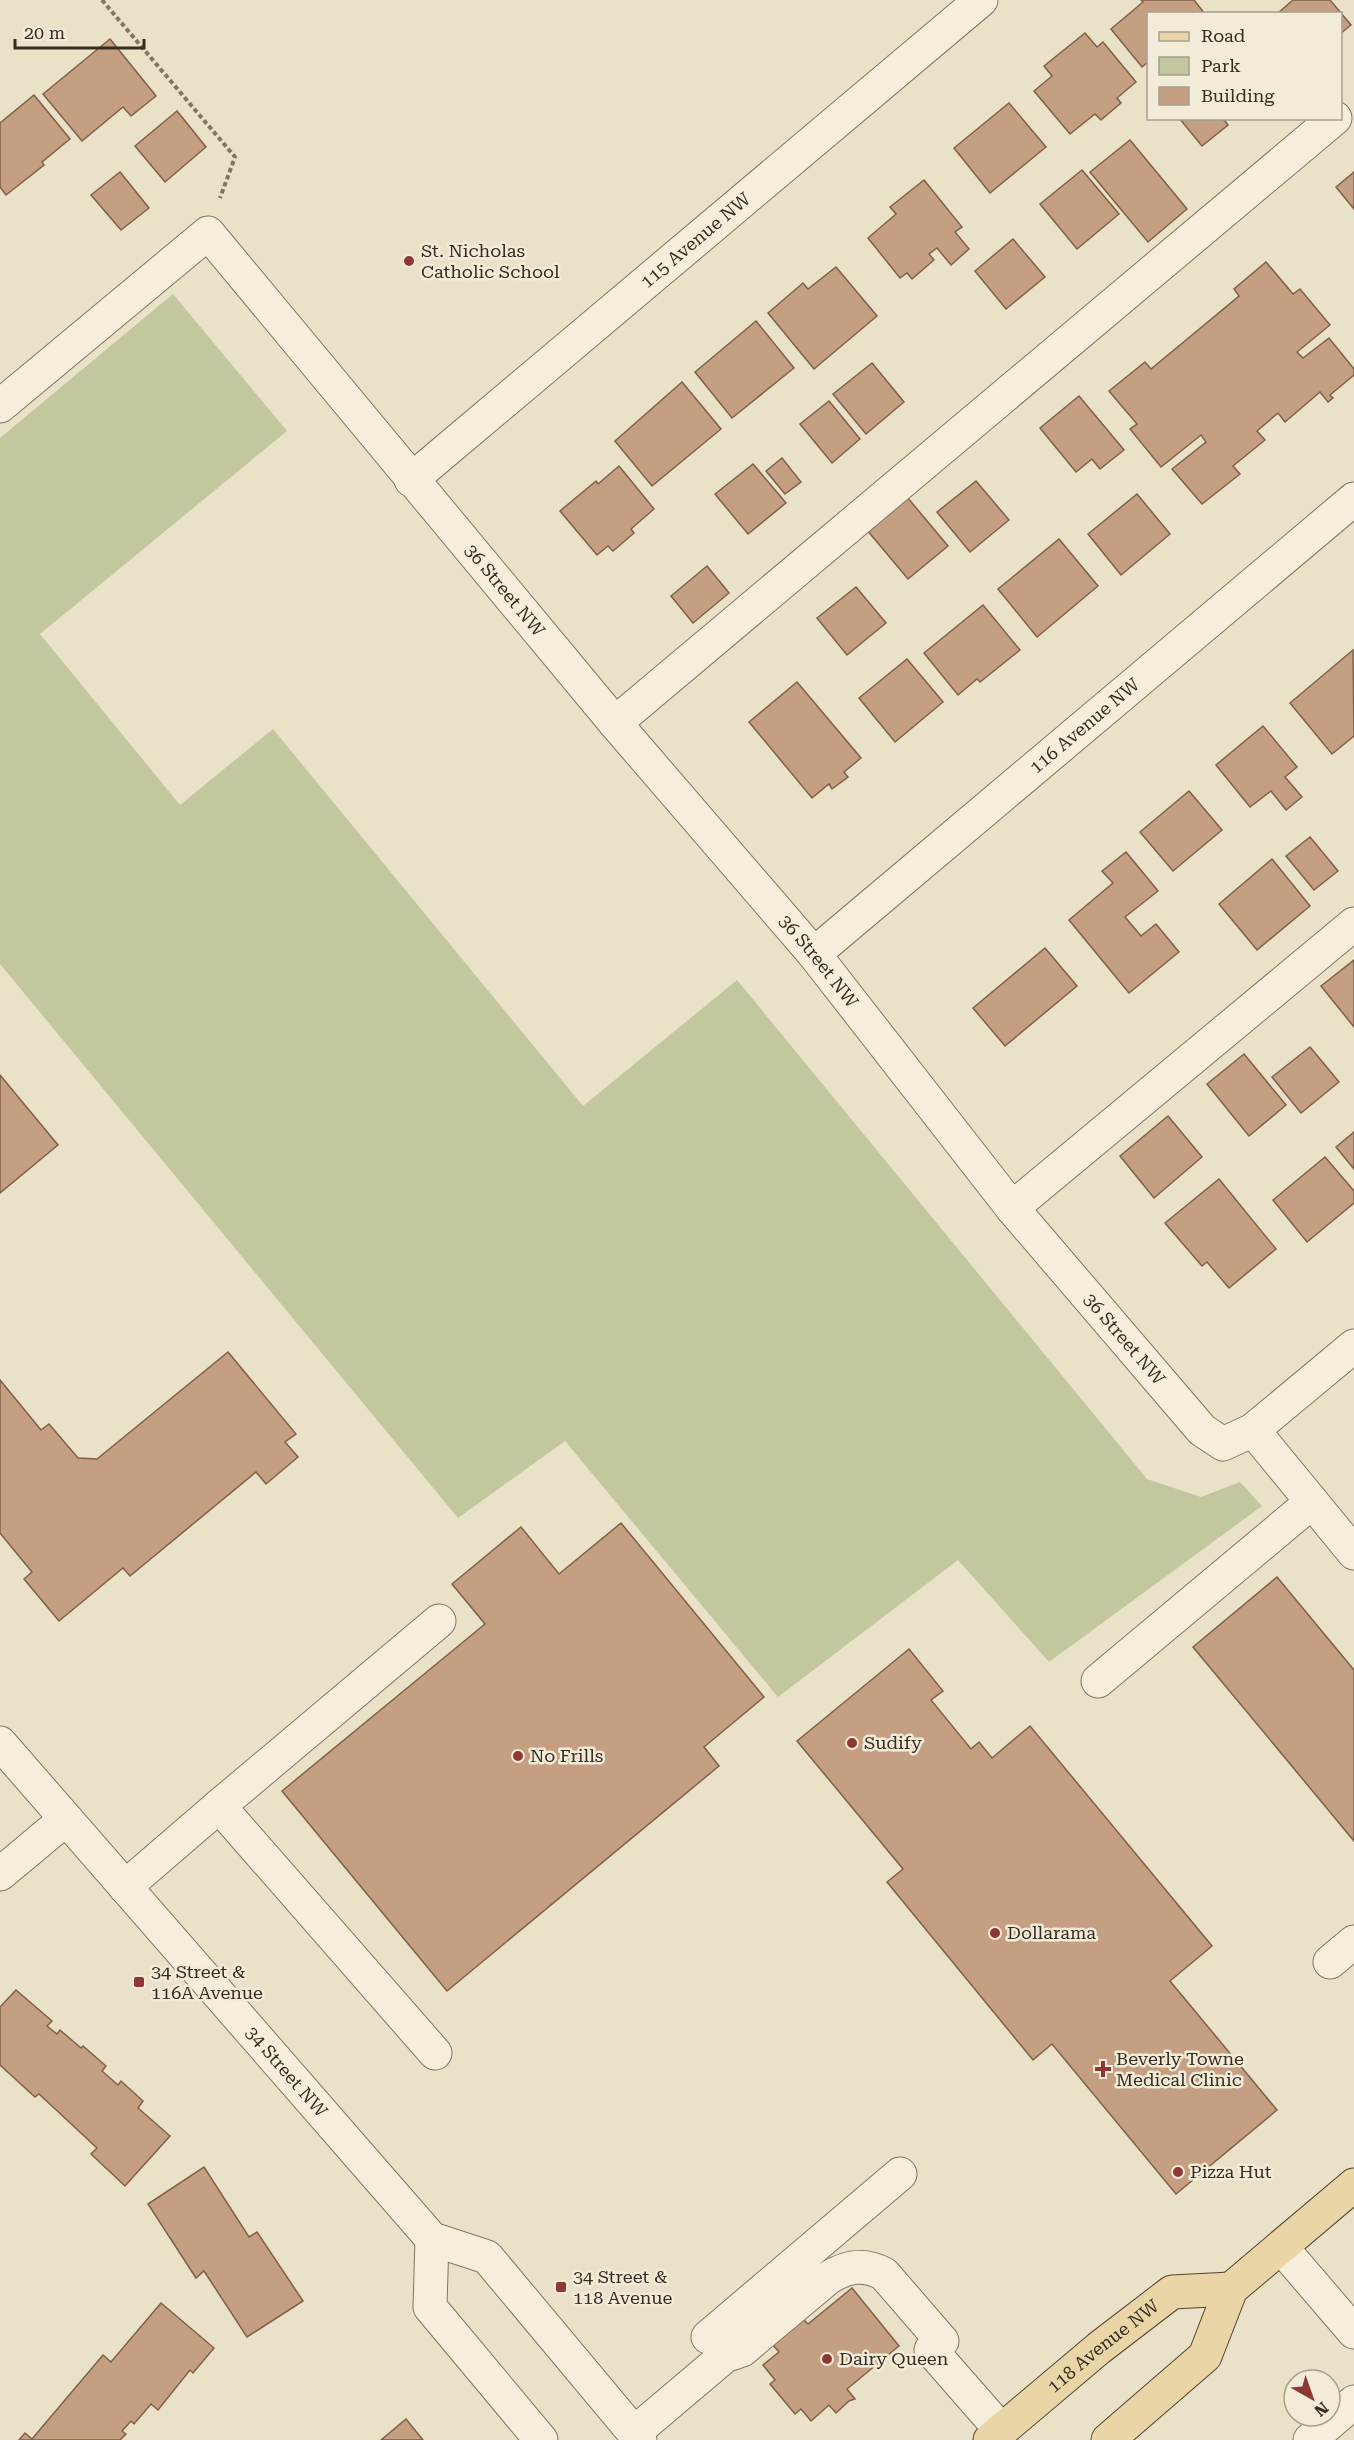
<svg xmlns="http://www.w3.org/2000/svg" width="1354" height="2440" font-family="'Roboto Serif',serif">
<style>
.green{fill:#c2c79d}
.building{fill:#c49f82;stroke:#816047;stroke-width:1.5}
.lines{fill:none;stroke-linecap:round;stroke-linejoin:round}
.minor-casing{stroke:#85745f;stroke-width:35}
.major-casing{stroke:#534233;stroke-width:35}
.path{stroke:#85745f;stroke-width:4;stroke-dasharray:4.5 3;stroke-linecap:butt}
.minor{stroke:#f6eedb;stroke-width:33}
.major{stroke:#e9d5a5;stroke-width:33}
.poi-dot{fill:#8e3735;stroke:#f2ebd7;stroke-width:2}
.labels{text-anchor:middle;stroke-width:5;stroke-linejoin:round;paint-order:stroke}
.street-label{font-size:18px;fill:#372c21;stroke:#f2ebd7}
.poi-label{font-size:18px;fill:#372c21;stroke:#f2ebd7;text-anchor:start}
</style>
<rect width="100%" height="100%" fill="#eae1c9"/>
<path class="green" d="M173 294 287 431 40 634 180 805 273 729 583 1106 737 980 1147 1479 1201 1497 1240 1482 1262 1506 1049 1662 958 1560 778 1697 565 1441 458 1518 0 964V438Z"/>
<g class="building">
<path d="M1141 0H1194L1205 14H1148V62L1142 67 1111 29 1143 2Z"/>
<path d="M1293 0H1330L1351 25 1340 34V14H1277Z"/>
<path d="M1085 33 1097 47 1103 42 1136 82 1117 98 1121 103 1101 120 1095 114 1070 134 1034 91 1052 76 1044 66Z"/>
<path d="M110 39 156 96 131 116 123 107 82 141 43 94Z"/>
<path d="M34 95 70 139 42 162 44 165 6 195 0 187V123Z"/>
<path d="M1009 103 1046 147 990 193 954 148Z"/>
<path d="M177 111 206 147 165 182 135 146Z"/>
<path d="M1179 118H1223L1228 125 1202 146Z"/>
<path d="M1130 140 1187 209 1148 242 1090 172Z"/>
<path d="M1082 170 1119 214 1077 249 1040 204Z"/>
<path d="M120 172 149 208 121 230 91 195Z"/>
<path d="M1354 172V209L1336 187Z"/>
<path d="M924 180 962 227 955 232 969 249 951 265 937 248 929 254 934 260 912 279 907 273 900 278 868 238 896 214 890 207Z"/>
<path d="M1013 239 1045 277 1006 309 975 271Z"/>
<path d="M1266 262 1293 294 1300 289 1330 325 1297 352 1303 358 1329 338 1354 369V375L1330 395 1333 398 1328 402 1320 392 1285 422 1278 413 1257 431 1265 440 1233 466 1240 474 1202 504 1172 469 1206 442 1201 435 1161 467 1130 429 1137 424 1109 391 1145 362 1151 369 1239 296 1234 289Z"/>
<path d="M836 267 877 316 814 369 768 313 803 283 808 289Z"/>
<path d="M756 321 794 368 732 418 695 372Z"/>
<path d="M872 363 904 402 866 434 833 394Z"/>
<path d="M682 382 721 429 652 486 615 441Z"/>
<path d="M1079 396 1124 450 1100 469 1092 459 1076 472 1040 428Z"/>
<path d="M829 401 860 439 832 463 800 424Z"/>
<path d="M782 458 801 482 785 494 766 471Z"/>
<path d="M753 464 786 503 748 534 715 494Z"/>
<path d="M619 466 654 509 631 529 634 533 613 551 608 546 597 555 560 511 596 481 598 484Z"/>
<path d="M976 481 1009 520 970 552 937 512Z"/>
<path d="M1137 494 1170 534 1121 575 1088 534Z"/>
<path d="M907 497 948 546 908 579 867 530Z"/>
<path d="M1059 539 1098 586 1037 637 998 589Z"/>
<path d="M707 566 729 593 693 623 671 596Z"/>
<path d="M856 587 886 623 847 655 817 618Z"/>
<path d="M983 605 1020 650 980 682 977 679 958 695 924 653Z"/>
<path d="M1353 650 1354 736 1332 754 1290 703Z"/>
<path d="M907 659 943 702 895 742 859 698Z"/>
<path d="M797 682 861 758 844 772 848 777 832 789 829 784 812 798 749 722Z"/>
<path d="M1263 726 1297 767 1285 777 1302 797 1286 810 1271 791 1250 807 1216 765Z"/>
<path d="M1189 791 1222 830 1173 871 1140 832Z"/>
<path d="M1310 837 1338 871 1314 890 1286 856Z"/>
<path d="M1126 852 1158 891 1125 917 1141 936 1156 924 1179 952 1129 993 1069 920 1113 883 1102 871Z"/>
<path d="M1272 859 1310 906 1257 950 1219 904Z"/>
<path d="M1045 948 1077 986 1005 1046 973 1008Z"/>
<path d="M1354 960V1027L1321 986Z"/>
<path d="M1310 1047 1339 1082 1301 1113 1272 1077Z"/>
<path d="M1244 1054 1286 1105 1249 1136 1207 1084Z"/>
<path d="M0 1075 58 1145 0 1193Z"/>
<path d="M1168 1116 1202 1157 1154 1198 1120 1156Z"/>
<path d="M1354 1132V1169L1336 1147Z"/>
<path d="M1325 1157 1354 1191V1203L1307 1242 1273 1200Z"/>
<path d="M1219 1179 1276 1249 1229 1288 1207 1262 1202 1266 1165 1223Z"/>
<path d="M228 1352 296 1434 285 1442 298 1457 266 1484 256 1472 130 1576 123 1568 59 1621 24 1579 32 1572 0 1533V1380L41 1430 49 1424 78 1458 97 1459Z"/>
<path d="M621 1523 764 1697 704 1747 719 1766 447 1991 282 1791 485 1624 452 1584 521 1527 559 1574Z"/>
<path d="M1277 1577 1354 1670V1841L1193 1647Z"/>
<path d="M909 1649 943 1691 931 1700 971 1749 979 1742 992 1758 1030 1726 1212 1946 1170 1981 1277 2110 1176 2194 1052 2044 1033 2060 887 1882 903 1869 797 1741Z"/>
<path d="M16 1990 52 2021 47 2026 57 2034 60 2030 81 2048 83 2046 106 2066 102 2071 118 2085 121 2081 143 2101 138 2108 170 2136 125 2186 91 2154 97 2148 39 2094 35 2097 0 2065V2007Z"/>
<path d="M204 2167 249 2237 257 2232 303 2301 247 2337 204 2271 196 2278 148 2204Z"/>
<path d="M852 2288 899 2346 847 2389 855 2399 849 2401 836 2413 829 2405 811 2421 801 2409 795 2414 770 2384 775 2380 763 2365 779 2352 771 2343 802 2318 808 2324Z"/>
<path d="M161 2303 214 2348 193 2373 190 2370 158 2410 151 2404 134 2424 131 2421 122 2431 126 2434 120 2440H19L25 2433 32 2439 103 2355 111 2362Z"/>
<path d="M406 2419 423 2440H381Z"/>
</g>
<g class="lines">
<defs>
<g id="minor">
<path id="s1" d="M0 406 208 233 615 723 814 954 1012 1208 1202 1430 1223 1444 1253 1430 1354 1346"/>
<path id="s2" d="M411 480 981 0"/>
<path d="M615 723 1335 118"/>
<path id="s3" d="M814 954 1354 499"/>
<path d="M1012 1208 1354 924"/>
<path d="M1253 1430 1354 1553"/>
<path d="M1098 1681 1312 1502"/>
<path id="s4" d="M0 1743 432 2239 487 2257 640 2440"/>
<path d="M219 1806 439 1621"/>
<path d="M0 1874 66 1819"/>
<path d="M125 1887 219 1806 435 2053"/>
<path d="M1330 1962 1354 1942"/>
<path d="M432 2239 430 2307 541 2440"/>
<path d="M1281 2247 1354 2332"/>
<path d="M708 2337 900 2174"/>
<path d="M931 2350 1001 2430"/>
<path d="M634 2433 725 2356 742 2350 828 2278C847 2266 864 2263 884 2274L942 2341"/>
<path d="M1310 2440 1354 2402"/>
</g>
<g id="major">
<path id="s5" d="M990 2440 1099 2348 1172 2292 1231 2289"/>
<path d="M1108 2440 1205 2356 1231 2289 1354 2185"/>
</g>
</defs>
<use href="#minor" class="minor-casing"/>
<use href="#major" class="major-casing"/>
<path class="path" d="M102 0 235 157 220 198"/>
<use href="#minor" class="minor"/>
<use href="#major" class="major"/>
</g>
<g class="poi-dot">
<circle cx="409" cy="261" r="6"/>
<circle cx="852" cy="1743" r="6"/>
<circle cx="518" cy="1756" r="6"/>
<circle cx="995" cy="1933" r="6"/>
<rect x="133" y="1976" width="12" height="12" rx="3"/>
<path d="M1100 2060h6v6h6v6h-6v6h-6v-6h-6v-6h6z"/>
<circle cx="1178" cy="2172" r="6"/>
<rect x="555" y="2281" width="12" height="12" rx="3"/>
<circle cx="827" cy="2359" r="6"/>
</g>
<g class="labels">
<g class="street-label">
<text dy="6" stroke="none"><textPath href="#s2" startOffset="372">115 Avenue NW</textPath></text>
<text dy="6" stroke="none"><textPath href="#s1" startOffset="735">36 Street NW</textPath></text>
<text dy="6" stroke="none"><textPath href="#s3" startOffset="354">116 Avenue NW</textPath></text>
<text dy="6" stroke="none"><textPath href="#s1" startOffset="1221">36 Street NW</textPath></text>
<text dy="6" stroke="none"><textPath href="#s1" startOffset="1707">36 Street NW</textPath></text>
<text dy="6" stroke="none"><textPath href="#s4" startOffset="436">34 Street NW</textPath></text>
<text dy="6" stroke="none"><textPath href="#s5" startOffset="147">118 Avenue NW</textPath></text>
</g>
<g class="poi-label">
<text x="421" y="257">St. Nicholas<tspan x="421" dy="21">Catholic School</tspan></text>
<text x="864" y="1749">Sudify</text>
<text x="530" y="1762">No Frills</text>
<text x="1007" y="1939">Dollarama</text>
<text x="151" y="1978">34 Street &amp;<tspan x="151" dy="21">116A Avenue</tspan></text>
<text x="1116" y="2065">Beverly Towne<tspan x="1116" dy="21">Medical Clinic</tspan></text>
<text x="1190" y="2178">Pizza Hut</text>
<text x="573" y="2283">34 Street &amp;<tspan x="573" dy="21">118 Avenue</tspan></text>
<text x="839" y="2365">Dairy Queen</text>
</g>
</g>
<rect x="1147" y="12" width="195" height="108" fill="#f2ebd7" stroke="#a79f8e" stroke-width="1.5"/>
<rect x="1159" y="32" width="30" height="9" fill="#e9d5a5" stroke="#a79f8e" stroke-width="1.5"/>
<text x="1201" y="42" font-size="18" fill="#372c21">Road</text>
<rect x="1159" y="57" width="30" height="18" fill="#c2c79d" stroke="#a79f8e" stroke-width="1.5"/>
<text x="1201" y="72" font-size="18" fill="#372c21">Park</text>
<rect x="1159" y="87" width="30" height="18" fill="#c49f82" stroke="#a79f8e" stroke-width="1.5"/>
<text x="1201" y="102" font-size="18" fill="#372c21">Building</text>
<g transform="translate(1312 2398) rotate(140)"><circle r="28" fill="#f2ebd7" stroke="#a79f8e" stroke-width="1.5"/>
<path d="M0-4.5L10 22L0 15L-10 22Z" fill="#8e3735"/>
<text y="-9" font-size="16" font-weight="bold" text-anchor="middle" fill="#372c21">N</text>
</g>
<path d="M15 39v9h129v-9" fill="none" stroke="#372c21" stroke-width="3"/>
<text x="24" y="39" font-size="18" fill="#372c21" stroke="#f2ebd7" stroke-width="4.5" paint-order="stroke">20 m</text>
</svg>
